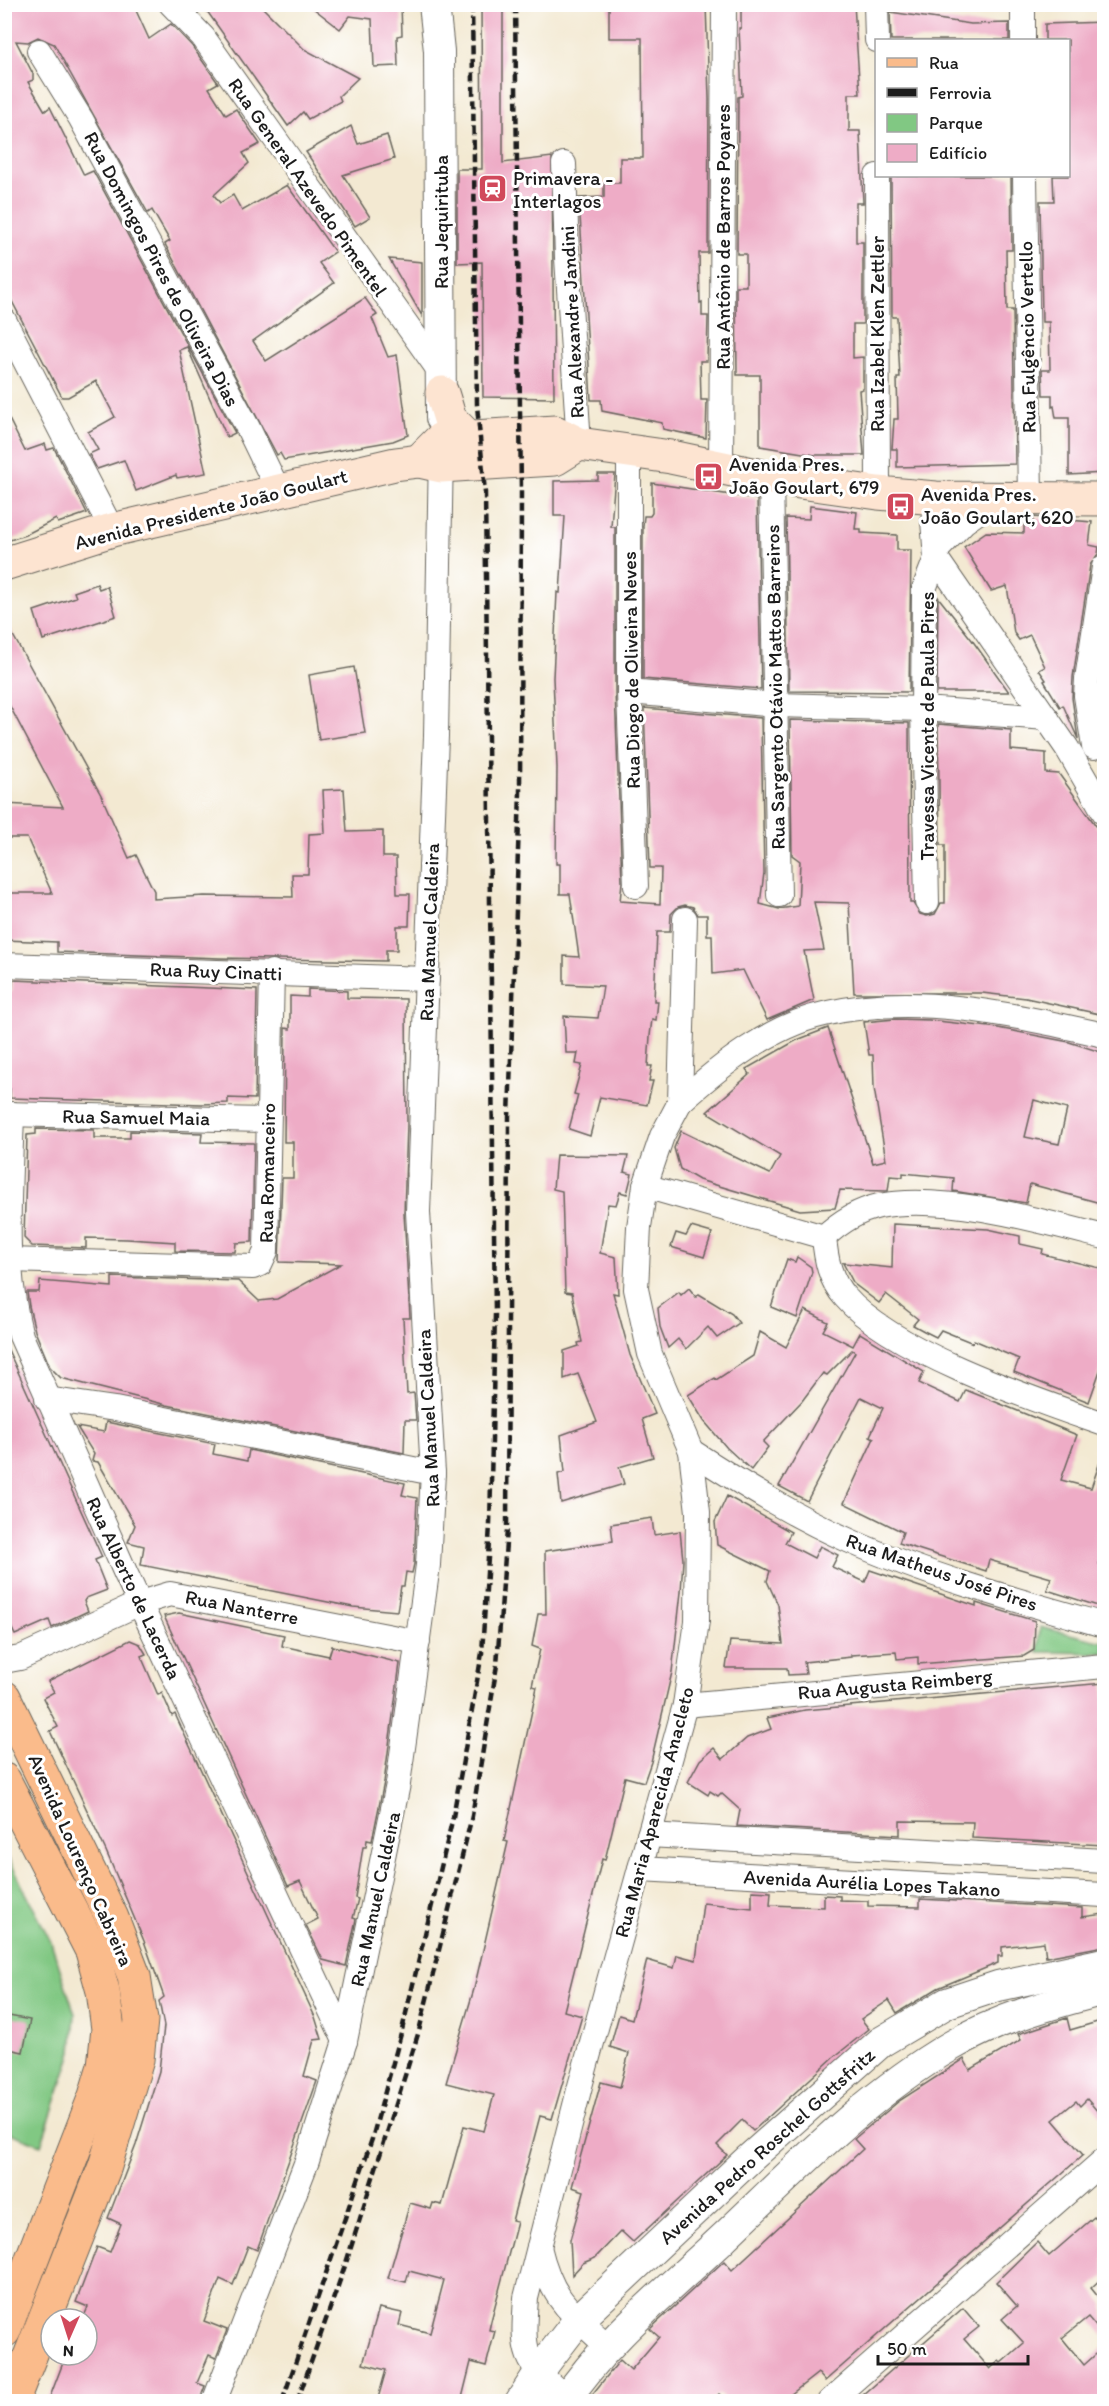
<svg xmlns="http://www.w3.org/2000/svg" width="1109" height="2406" font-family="Itim,sans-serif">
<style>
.park{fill:#81c883;stroke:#4e7250;stroke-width:1.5}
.building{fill:#eeacc6;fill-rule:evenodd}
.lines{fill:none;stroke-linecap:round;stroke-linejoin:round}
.minor-casing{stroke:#67645c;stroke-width:26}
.tertiary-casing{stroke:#67645c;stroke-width:32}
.secondary-casing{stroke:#67645c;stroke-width:35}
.primary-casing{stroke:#67645c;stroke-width:35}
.minor{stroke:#fff;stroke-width:24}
.tertiary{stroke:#fff;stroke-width:30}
.secondary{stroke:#fde4d1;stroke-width:33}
.primary{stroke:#fabb8b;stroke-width:33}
.rail{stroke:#1c1c1c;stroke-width:4.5;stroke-dasharray:9 4.5;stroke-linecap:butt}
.labels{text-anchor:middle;stroke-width:6;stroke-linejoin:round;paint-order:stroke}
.poi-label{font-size:20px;fill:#1c1c1c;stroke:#fff;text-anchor:start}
.street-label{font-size:20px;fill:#1c1c1c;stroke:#fff}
</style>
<rect width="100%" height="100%" fill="#fff"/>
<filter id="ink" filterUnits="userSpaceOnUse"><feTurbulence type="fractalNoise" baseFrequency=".0167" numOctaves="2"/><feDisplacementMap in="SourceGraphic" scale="12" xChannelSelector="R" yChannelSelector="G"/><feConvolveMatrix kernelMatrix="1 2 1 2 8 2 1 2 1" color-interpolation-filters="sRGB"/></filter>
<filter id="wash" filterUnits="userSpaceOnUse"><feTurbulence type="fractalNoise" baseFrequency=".008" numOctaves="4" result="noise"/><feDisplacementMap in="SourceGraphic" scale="24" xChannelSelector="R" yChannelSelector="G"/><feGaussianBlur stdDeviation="1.35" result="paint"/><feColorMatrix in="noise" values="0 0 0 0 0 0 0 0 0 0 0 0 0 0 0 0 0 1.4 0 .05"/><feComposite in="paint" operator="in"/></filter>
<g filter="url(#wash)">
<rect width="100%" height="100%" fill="#f3e9d2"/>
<g class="park">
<path d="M1040 1627 1104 1642V1653L1038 1652Z"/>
<path d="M4 1850 51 1942 75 2014 72 2052 41 2145 5 2131Z"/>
</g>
<g id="blocks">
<g class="building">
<path d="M4 4H133L149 39 171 24 192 46 218 83 209 88 226 115 236 109 260 144 243 153 249 163 214 195 220 203 233 195 242 211 287 185 335 252 319 263 334 283 253 341 266 361 365 298 377 315 372 318 388 357 397 355 408 435 393 441 284 460 280 453 277 455 165 244 170 241 152 210 148 213 54 44 38 37 28 42 16 41 33 74V80L28 82 45 111 50 107 84 175 93 171 235 433 227 437 187 347 179 350 206 473 177 478 176 475 136 491 124 460 97 469 89 454 98 450 88 432 115 417 96 381 68 397H62L4 286Z"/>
<path d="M202 4H259L304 49 358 78 339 96 341 101 308 119 303 112 288 126Z"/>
<path d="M308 4H401L402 35 397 36 398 66 374 67 372 19 350 16 340 29Z"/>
<path d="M481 4H503V163L552 157 554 398 483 397 482 262 457 263V169H482Z"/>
<path d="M609 4H706L709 99 708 253H699L700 303 702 302V316H708L707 361H700L701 400H707L706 438 663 429 662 423 602 411 601 400H591L579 198 604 197V183H620V158H643L642 38H609Z"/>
<path d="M746 4H854L860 94H849V131H860L863 203H856V242H863V324H853V358L863 357V389L859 390 864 455H815L760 446V375H737L736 286H746V254H737L738 97 742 96 739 28H741V7Z"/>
<path d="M890 12 971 24 1009 23V40H891Z"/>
<path d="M1104 22V473L1069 475V418H1056L1054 406 1052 407V395H1043L1042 370H1050L1049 322H1042L1040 201H1054L1053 176H1068V40H1045V24Z"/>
<path d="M351 126 358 144 387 135 394 159 343 175 370 217 355 226 306 152Z"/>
<path d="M891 176H1011L1012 250H1006L1007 310H1013L1015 464 897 467V449H892L894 419H898L897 378H900L897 317H892Z"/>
<path d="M389 259 422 262V316Z"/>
<path d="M4 409 25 451 45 444 47 450 54 448 87 513 58 523 56 519 25 535 4 542Z"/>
<path d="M598 474H615L611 527H615V692L622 882 620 901 660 904 661 868H650L644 708 761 718 764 873 760 904 779 909 798 906 800 861 792 855 790 720 909 723 910 903H913L920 914 927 916 935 914 941 903H945V845H940L938 724 1011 730V750L1046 753V773L1059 774 1104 837V1015L1026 998 982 993H854L849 903 814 902 824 950 804 951 814 1000 767 1020 743 970 713 974 712 935H707V915H698L693 907 685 905 678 907 671 914 670 932H657L654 1001H658L656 1020 652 1019 650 1036 648 1066H652L649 1081H653L647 1105 600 1097 590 1136 569 1129 578 1095 574 1094 582 1065 576 1064 578 1053H566L564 1016 598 1018 603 986 564 984V956L579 957 570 894H560V864H556L557 767 553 678 557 592 560 593 565 516H554V481L598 480Z"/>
<path d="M652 483 757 499 761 689 643 679V526L644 516H650L652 513Z"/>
<path d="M810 506 857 512 855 529H861V533L897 535V550H911L909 692 789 691 786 518 809 519Z"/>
<path d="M1033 517 1092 522 1089 545 1099 547 1098 554 1090 565 1073 677 1072 698 1078 739 1063 705 1060 707 1044 681 1046 680 1039 670 1045 667 1030 635 1019 640 1014 633 1007 586 991 591 964 547 986 532 1024 533V522H1033Z"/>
<path d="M97 584 99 589 107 586 116 616 43 640 34 611 76 597 74 592Z"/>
<path d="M938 597 972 640 1009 692H937Z"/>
<path d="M4 619 101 795 129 858 136 855 154 891V899L204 896 293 897 292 874H308L309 834 325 833 323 790 344 789 347 832 383 831V857H396L397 894H410L409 926H397V950H386V961L220 958 57 952V942L4 940V893H52L27 838H4V804L63 807 4 695Z"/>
<path d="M354 667 365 733 319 740 309 675Z"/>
<path d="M13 980 257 990 255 1099 228 1098V1103L202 1104 10 1098V1089H4V992H12Z"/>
<path d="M308 989 347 991V998L406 999 407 1124 404 1213 410 1318H403L407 1394 414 1393 416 1420H405L404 1453 167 1405 61 1378 50 1367 35 1331 29 1306 27 1292H39L40 1281 112 1287V1277L238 1281 259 1301 277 1299 341 1264 279 1262 282 1178H293V1142H284L285 1028 290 1029V996L308 997Z"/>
<path d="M895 1019 929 1020 998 1028 1069 1042 1104 1053V1204L1030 1184 1026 1203 953 1191 954 1178 903 1173V1177L890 1176 888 1191 840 1190 835 1208 800 1210 699 1180 680 1169 674 1148 681 1131 770 1174 780 1156 707 1112 750 1074 746 1069 797 1040 828 1028 873 1163 886 1160 874 1088 873 1055H869L864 1022ZM1034 1100 1067 1109 1059 1144 1025 1137Z"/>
<path d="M36 1129 94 1130V1138H130V1131L202 1133 201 1142 254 1143 252 1242 236 1243 235 1252 175 1251V1242L127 1239 86 1238V1248L32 1246 24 1238 27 1135 36 1134Z"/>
<path d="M556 1155 628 1156 624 1172 632 1174 627 1194 620 1192 616 1205 608 1204 600 1253 616 1257 618 1294 613 1293 630 1355 655 1414 642 1419 653 1457 619 1467 624 1484 561 1503 558 1474 565 1472 561 1435 597 1422 578 1374 564 1379V1351L579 1346 578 1343 582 1342 572 1293 565 1292 562 1191 553 1189Z"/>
<path d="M893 1224 988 1229 1020 1236V1244L1043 1249 1042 1254 1104 1269V1359L1089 1402 1014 1372 1019 1359 974 1340 973 1343 941 1330 936 1337 924 1331 913 1325 918 1319 886 1294 879 1303 854 1284 843 1263 892 1268Z"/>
<path d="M691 1227 712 1233 704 1257 671 1247 676 1233 686 1236Z"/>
<path d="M797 1257 811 1267 812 1272 797 1318 771 1307 787 1259 795 1262Z"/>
<path d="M689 1288 696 1297 699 1294 732 1314 739 1323 717 1338 708 1327 686 1349 678 1339 668 1348 660 1327 658 1308 679 1292 681 1295Z"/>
<path d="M805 1310 828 1322 823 1331 853 1346 860 1333 924 1372 919 1383 960 1402 966 1390 1077 1435 1061 1480 1091 1488 1102 1456H1104V1546L1099 1564 1104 1565V1608L1047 1590 1051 1578 989 1560 986 1571 899 1543 903 1532 844 1503 874 1438 870 1436 883 1408 861 1397 807 1501 779 1486 855 1352 852 1350 827 1375 823 1373 802 1401 763 1442 768 1447 751 1470 727 1448 704 1421 688 1395 715 1378 716 1380 753 1356 760 1332 786 1347Z"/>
<path d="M4 1341 102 1557 95 1560 107 1590 86 1598 84 1601 88 1611 52 1628 49 1620 15 1635 4 1612Z"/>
<path d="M106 1422 215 1444 213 1454 247 1461 249 1450 405 1483 402 1495 417 1498 414 1564 412 1573 406 1572 404 1586H401L397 1611 353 1607 141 1565 144 1546 128 1542 135 1525 98 1462 92 1461 94 1454 77 1427 104 1432Z"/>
<path d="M727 1496 791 1532 785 1543 814 1558 820 1546 838 1555 832 1567 865 1582 870 1570 976 1606V1603L1035 1621 1034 1650 1024 1656 918 1664V1657L897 1659 896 1652 851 1655V1657L804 1662 806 1674 788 1675 787 1668H726L730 1641 783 1644 778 1605 767 1581 770 1571 717 1545 715 1522Z"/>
<path d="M652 1518 654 1535 680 1531 683 1560 681 1592 672 1672 651 1762 644 1782 625 1777 605 1860 602 1859 564 2011 582 2016 552 2119 540 2116 512 2221 517 2222 491 2321 489 2330 495 2331 486 2366 471 2362 461 2402H377L386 2370 363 2364 379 2308 402 2313 399 2325 430 2333 444 2280 409 2271 406 2282 388 2278 410 2203 431 2209 433 2203 442 2205 464 2126 484 2131 494 2095 446 2083 474 1989 508 1842 504 1841 537 1687 532 1686 540 1649 532 1646 538 1614H546L545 1551 613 1541 611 1524Z"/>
<path d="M179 1613 284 1635 282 1646 329 1656 332 1646 400 1663 384 1782 372 1841 367 1840 366 1847H363L355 1898 358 1899 353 1918 356 1919 346 1966 323 1960 306 1925 318 1919 300 1881 288 1886 164 1616Z"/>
<path d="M130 1640 140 1644 146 1654 141 1656 158 1695 162 1693 172 1716 175 1714 315 2017 322 2039 314 2040 304 2076 317 2081 257 2250 248 2246 233 2285 220 2279 204 2321 227 2330 216 2358 209 2355 197 2383 205 2386 199 2402H48L66 2355H87V2319H83L88 2307 76 2302 97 2247 110 2252 121 2224 108 2218 136 2145 159 2071 164 2026 159 2001 164 1997 144 1941 106 1851 50 1731 58 1727 43 1698 54 1692 48 1681Z"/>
<path d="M1104 1683V1845L972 1838 973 1822 900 1821V1835L737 1826 740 1810 721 1793 718 1796 710 1791 708 1795 688 1782 700 1760 714 1748 723 1759 747 1738 771 1729 767 1718 805 1710Z"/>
<path d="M752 1891 771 1892 770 1905 824 1907V1895L840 1896V1900L868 1901V1906L920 1907V1899L1082 1908V1917L1104 1914V1946L1046 1957 1044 1942 1002 1947V1956H998V1963L938 1988 897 2013 889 2000 861 2019 869 2029 834 2057 753 2131 742 2120 717 2145 727 2155 633 2242 621 2231 595 2258 583 2263 572 2275 570 2240 584 2191 572 2187 601 2082 620 2087 629 2053 610 2047 619 2015 632 2019 647 1960 674 1968 677 1955 696 1960 703 1903 752 1908Z"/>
<path d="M4 2015 30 2020 23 2052 4 2048Z"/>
<path d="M1067 2018 1070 2030 1104 2020V2119L1087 2099 1080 2106 1076 2101 1053 2120 1083 2155 825 2381 818 2373 781 2402H728L719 2394 711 2402H586L620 2360 631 2370 659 2337 650 2329 724 2261 732 2270 863 2149 854 2139 899 2101 964 2059 970 2070 1021 2040 1018 2034Z"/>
<path d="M1094 2217 1104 2229V2276L1091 2288 1104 2304V2336L1088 2317 1062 2338 1084 2365 1104 2347V2402H855L963 2308 979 2327 964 2339 990 2369 999 2361 1001 2363 1024 2343 1002 2319 1017 2306 996 2282 1037 2242 1049 2256Z"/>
</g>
</g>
</g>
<g filter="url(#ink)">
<use href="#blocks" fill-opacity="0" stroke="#67645c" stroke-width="1.5"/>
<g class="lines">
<defs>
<g id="minor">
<path d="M171 4 203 37 441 373"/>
<path d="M876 4 877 40"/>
<path d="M1023 4V40"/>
<path d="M39 51 81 119 248 428 278 490"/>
<path d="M564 164 567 258 579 444"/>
<path d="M877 176 878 493"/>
<path d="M1025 176 1030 498"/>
<path d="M4 320 112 530"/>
<path d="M629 453V692L636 886"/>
<path d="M721 469 724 4"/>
<path d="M771 478 779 895"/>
<path d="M936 551 964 522 998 498"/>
<path d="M936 558 1067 748 1104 812"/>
<path d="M629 692 776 705 923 709 1047 718"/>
<path d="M1094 747 1086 696 1087 679 1104 567"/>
<path d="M927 902 923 709 924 589 936 558 933 521 936 498"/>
<path d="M4 965 427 979"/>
<path d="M680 1102C720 1066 770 1026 824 1014 917 992 1013 1015 1104 1035"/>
<path d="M4 1114 268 1120"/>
<path d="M12 1114C10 1189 2 1263 21 1336L126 1574 345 2041"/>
<path d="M645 1186 824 1237C840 1222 857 1211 879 1206 943 1193 1042 1221 1104 1237"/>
<path d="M824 1237C826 1260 830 1280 845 1297 892 1352 1035 1400 1104 1424"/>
<path d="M8 1260 253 1267 260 1264 266 1251 272 972"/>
<path d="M47 1399 115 1409 433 1473"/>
<path d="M691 1451C742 1484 794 1516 850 1541 931 1577 1019 1601 1104 1625"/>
<path d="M4 1661 20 1658 140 1603 170 1594 418 1642"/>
<path d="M685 1705 1104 1666"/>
<path d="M649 1835 1104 1861"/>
<path d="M640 1869 1104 1895"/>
<path d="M539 2247C552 2301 569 2310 608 2347"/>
<path d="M566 2398C523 2361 522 2354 526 2298L580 2086 685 1705 697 1621 698 1512 691 1451 650 1354 636 1289 639 1227 645 1186 662 1136 680 1102 685 919"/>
<path d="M214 2402 307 2161 345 2041 398 1784 428 1565 433 1473 418 1212 436 736 441 450"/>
<path d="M829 2402 1104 2160"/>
</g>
<g id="tertiary">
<path d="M434 4 439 51 441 418"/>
<path d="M520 2402 546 2362 579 2319 749 2159 881 2042 947 2003 998 1986 1104 1963"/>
<path d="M564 2402C606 2339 668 2290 722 2239 794 2171 865 2096 951 2046 999 2018 1051 2004 1104 1990"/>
</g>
<g id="secondary">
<path d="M442 393 450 419 469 438"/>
<path d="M419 461 441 439 555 432 579 444 671 457 771 478 878 493 936 498 1104 499"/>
<path d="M4 564 112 530 395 464 419 461 441 466 555 459 579 444"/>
</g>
<g id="primary">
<path d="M4 1697 112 1918 134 1976 141 2020 137 2060 105 2166 12 2402"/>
<path d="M4 1780 92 1951 103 1991 108 2029 104 2066 95 2096 4 2331"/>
</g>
</defs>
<use href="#minor" class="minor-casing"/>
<use href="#tertiary" class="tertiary-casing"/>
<use href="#secondary" class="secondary-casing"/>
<use href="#primary" class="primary-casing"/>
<use href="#minor" class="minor"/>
<use href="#tertiary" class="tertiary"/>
<use href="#secondary" class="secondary"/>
<use href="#primary" class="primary"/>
<g class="rail">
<path d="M282 2402 372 2139 402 2030 453 1817 482 1653 490 1525 495 1314 485 493 477 405 472 4"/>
<path d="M297 2402 346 2263 419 2031 472 1816 497 1665 507 1529 509 1117 520 792 521 491 515 4"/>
</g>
</g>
</g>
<defs>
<symbol id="station-square" viewBox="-11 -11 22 22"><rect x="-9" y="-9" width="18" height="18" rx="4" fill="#d1495b" stroke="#fff"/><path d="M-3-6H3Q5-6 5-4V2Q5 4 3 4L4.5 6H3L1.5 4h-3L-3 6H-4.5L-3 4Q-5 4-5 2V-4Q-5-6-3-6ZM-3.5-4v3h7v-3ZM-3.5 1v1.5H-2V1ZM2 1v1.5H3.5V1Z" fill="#fff"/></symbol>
<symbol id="bus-square" viewBox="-11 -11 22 22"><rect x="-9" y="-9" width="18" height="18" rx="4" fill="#d1495b" stroke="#fff"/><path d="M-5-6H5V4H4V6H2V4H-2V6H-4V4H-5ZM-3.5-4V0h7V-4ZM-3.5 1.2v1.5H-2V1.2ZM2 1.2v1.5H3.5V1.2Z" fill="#fff"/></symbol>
</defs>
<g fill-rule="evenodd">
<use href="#station-square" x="476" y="172" width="33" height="33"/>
<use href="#bus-square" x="692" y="460" width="33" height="33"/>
<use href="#bus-square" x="884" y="490" width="33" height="33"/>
</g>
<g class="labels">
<g class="poi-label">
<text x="513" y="185">Primavera -<tspan x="513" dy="23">Interlagos</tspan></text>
<text x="729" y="471">Avenida Pres.<tspan x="729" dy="23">João Goulart, 679</tspan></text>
<text x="921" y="501">Avenida Pres.<tspan x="921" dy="23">João Goulart, 620</tspan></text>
</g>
<g class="street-label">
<text transform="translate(308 187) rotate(55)" y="7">Rua General Azevedo Pimentel</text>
<text transform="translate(441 222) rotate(-90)" y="7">Rua Jequirituba</text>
<text transform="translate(723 237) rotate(-90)" y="7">Rua Antônio de Barros Poyares</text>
<text transform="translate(162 269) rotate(62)" y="7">Rua Domingos Pires de Oliveira Dias</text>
<text transform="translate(572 322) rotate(-93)" y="7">Rua Alexandre Jandini</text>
<text transform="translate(877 334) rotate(-90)" y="7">Rua Izabel Klen Zettler</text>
<text transform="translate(1027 337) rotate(-91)" y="7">Rua Fulgêncio Vertello</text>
<text transform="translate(211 509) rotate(-14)" y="7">Avenida Presidente João Goulart</text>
<text transform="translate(631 670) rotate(-91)" y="7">Rua Diogo de Oliveira Neves</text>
<text transform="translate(775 687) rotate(-91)" y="7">Rua Sargento Otávio Mattos Barreiros</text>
<text transform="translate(927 726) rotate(-90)" y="7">Travessa Vicente de Paula Pires</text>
<text transform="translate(429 932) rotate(-88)" y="7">Rua Manuel Caldeira</text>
<text transform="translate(216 971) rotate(2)" y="7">Rua Ruy Cinatti</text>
<text transform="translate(136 1117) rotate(1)" y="7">Rua Samuel Maia</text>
<text transform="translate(267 1173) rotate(-89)" y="7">Rua Romanceiro</text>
<text transform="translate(428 1418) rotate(-93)" y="7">Rua Manuel Caldeira</text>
<text transform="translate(942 1572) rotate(19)" y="7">Rua Matheus José Pires</text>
<text transform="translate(134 1588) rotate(65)" y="7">Rua Alberto de Lacerda</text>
<text transform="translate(242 1607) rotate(11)" y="7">Rua Nanterre</text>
<text transform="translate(895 1684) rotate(-5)" y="7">Rua Augusta Reimberg</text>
<text transform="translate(654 1812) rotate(-75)" y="7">Rua Maria Aparecida Anacleto</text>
<text transform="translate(81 1860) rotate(66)" y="7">Avenida Lourenço Cabreira</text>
<text transform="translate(872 1883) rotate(3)" y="7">Avenida Aurélia Lopes Takano</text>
<text transform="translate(375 1899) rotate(-78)" y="7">Rua Manuel Caldeira</text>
<text transform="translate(767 2146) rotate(-42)" y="7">Avenida Pedro Roschel Gottsfritz</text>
</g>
</g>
<rect width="1109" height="2406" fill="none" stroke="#fff" stroke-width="24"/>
<rect x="875" y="39" width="195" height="138" fill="#ffffff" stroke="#a4a4a4" stroke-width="1.5"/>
<rect x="887" y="58" width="30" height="9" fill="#fabb8b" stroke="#a4a4a4" stroke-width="1.5"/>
<text x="929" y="69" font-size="18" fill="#1c1c1c">Rua</text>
<rect x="887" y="88" width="30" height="9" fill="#1c1c1c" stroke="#a4a4a4" stroke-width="1.5"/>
<text x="929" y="99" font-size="18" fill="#1c1c1c">Ferrovia</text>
<rect x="887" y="114" width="30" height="18" fill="#81c883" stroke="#a4a4a4" stroke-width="1.5"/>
<text x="929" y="129" font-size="18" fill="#1c1c1c">Parque</text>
<rect x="887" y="144" width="30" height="18" fill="#eeacc6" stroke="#a4a4a4" stroke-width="1.5"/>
<text x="929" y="159" font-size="18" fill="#1c1c1c">Edifício</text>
<g transform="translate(69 2337) rotate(183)"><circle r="28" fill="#ffffff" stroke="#a4a4a4" stroke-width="1.5"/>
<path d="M0-4.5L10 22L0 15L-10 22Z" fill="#d1495b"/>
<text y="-9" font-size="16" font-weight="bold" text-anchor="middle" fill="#1c1c1c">N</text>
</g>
<path d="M878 2355v9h150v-9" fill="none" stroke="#1c1c1c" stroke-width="3"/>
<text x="887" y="2355" font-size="18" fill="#1c1c1c" stroke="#ffffff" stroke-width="4.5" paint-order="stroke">50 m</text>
</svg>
